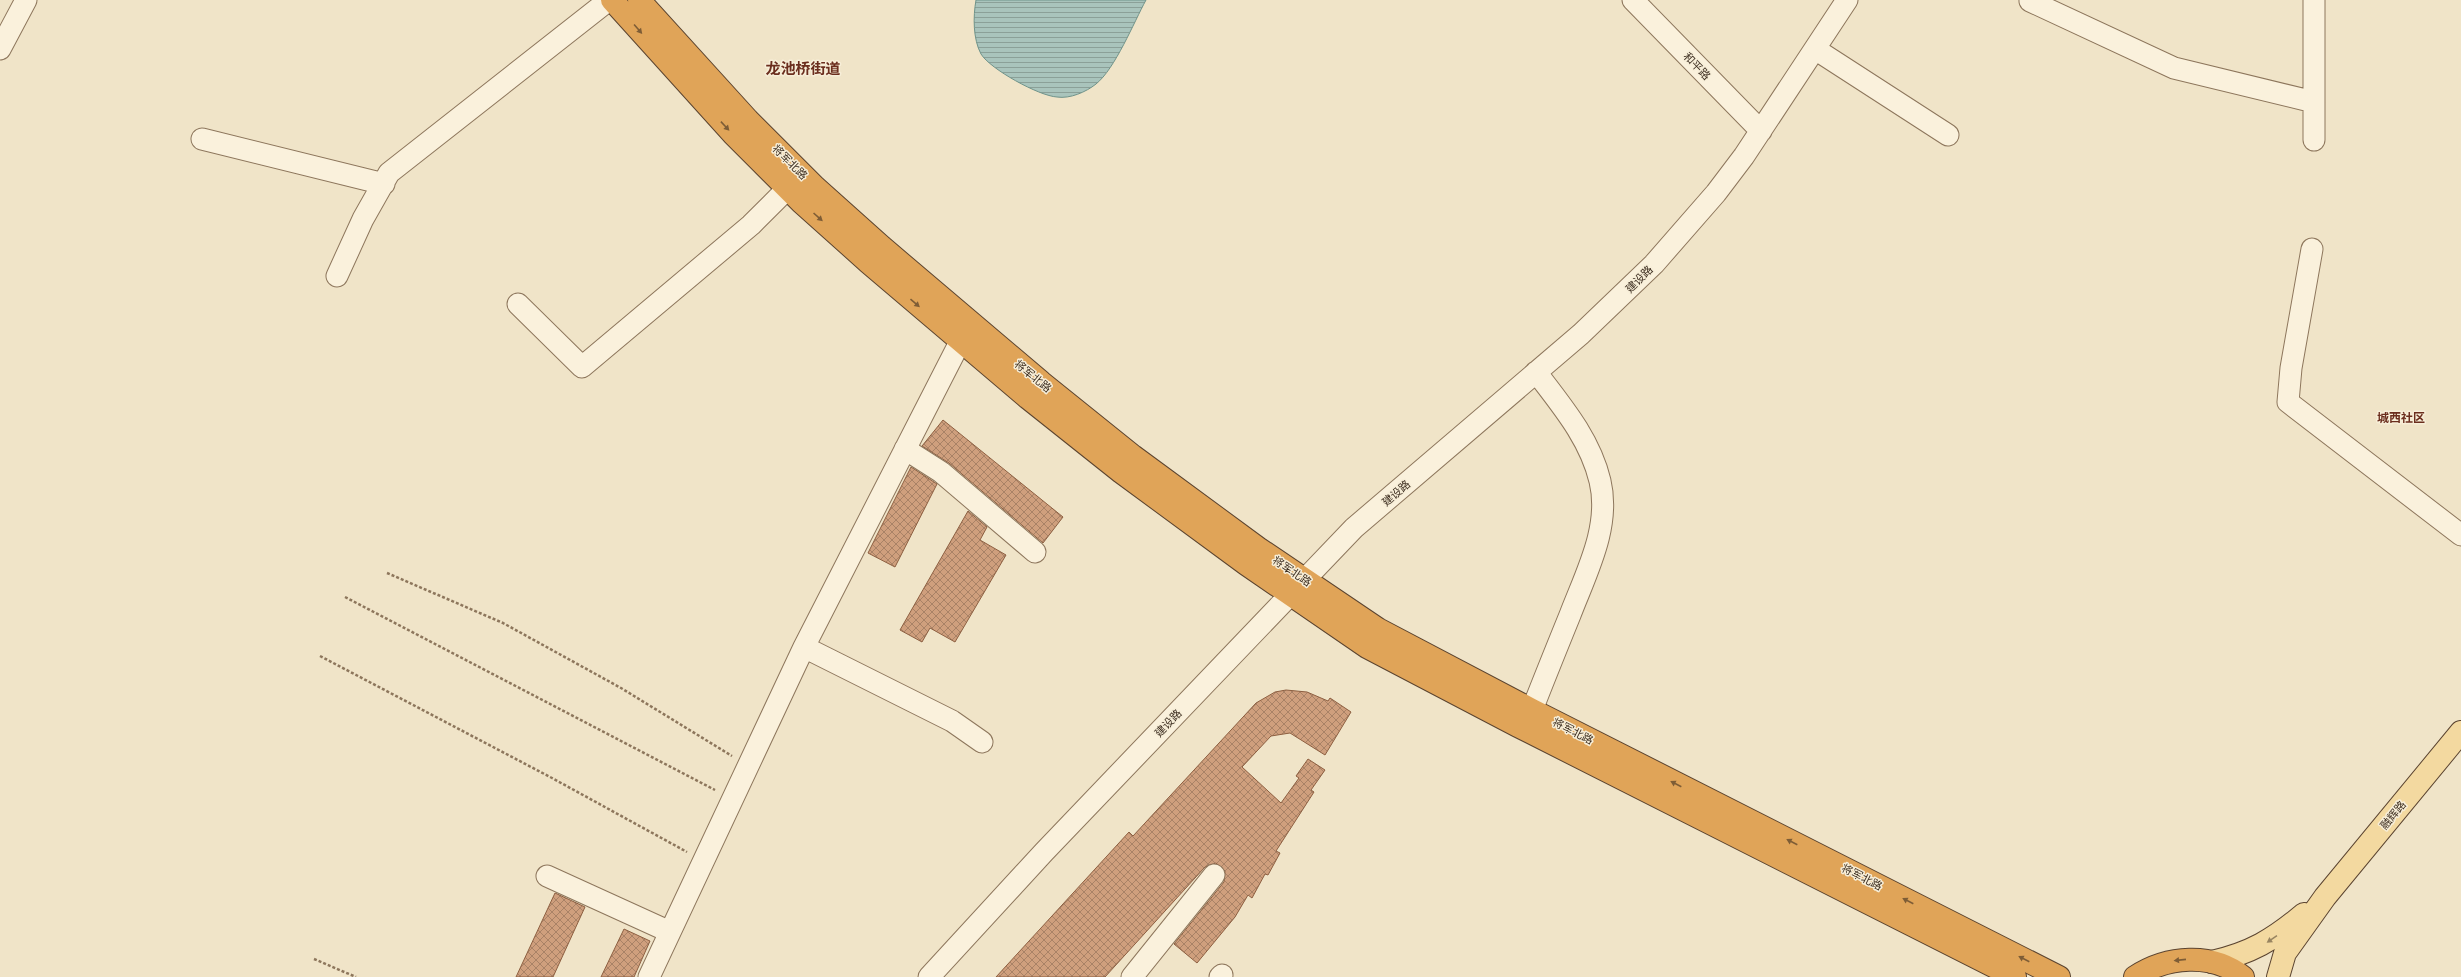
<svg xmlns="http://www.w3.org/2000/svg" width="2461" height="977" font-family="Bitter,'Noto Sans SC',serif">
<defs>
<pattern id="water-rules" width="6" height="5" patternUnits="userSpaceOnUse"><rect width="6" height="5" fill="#a9c4bc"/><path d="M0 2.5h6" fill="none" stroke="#8ba098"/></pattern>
<pattern id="building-cross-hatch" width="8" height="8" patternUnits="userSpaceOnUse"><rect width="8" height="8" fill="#cf9f7d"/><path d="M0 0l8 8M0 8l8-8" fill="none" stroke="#a98266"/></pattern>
</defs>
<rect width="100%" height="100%" fill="#f0e4c8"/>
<path fill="url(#water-rules)" stroke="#6f938a" d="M976,0H1146C1134,22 1115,69 1096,84C1086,92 1070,99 1057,97C1039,96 990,69 981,54C973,39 973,17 976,0Z"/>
<path fill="url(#building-cross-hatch)" stroke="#8d5f41" d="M943,420L1063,517L1043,543L949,463L922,446Z
M911,467L937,484L895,567L868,553Z
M968,511L987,527L980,540L1006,555L955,642L930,628L922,642L900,630Z
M1286,690L1307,692L1328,701L1330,698L1351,712L1325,755L1290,733L1271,736L1242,767L1281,803L1299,778L1296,776L1308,759L1325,770L1311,790L1314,792L1276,851L1280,853L1268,875L1265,874L1252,898L1248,895L1235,917L1197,963L1174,944L1224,882L1225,871L1216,863L1205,867L1105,977H996L1129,832L1133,836L1256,703L1275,692Z
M555,893L585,907L553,977H516Z
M624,929L650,941L634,977H601Z"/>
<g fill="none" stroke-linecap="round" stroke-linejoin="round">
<defs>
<path id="minor" d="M1633,0L1761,131
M2030,1L2174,68L2314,102
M0,49L26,0
M1815,49L1948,135
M202,139L384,184
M2314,140V0
M2312,249L2291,368L2288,402L2461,535
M337,276L363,219L389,173L609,0
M518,304L582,367L751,225L788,188
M905,449L941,472L1035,552
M804,647L952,721L982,742
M1532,710C1544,679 1557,647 1570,615C1586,573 1611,527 1600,481C1590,439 1562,406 1536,372
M547,876L670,932
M649,977L804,647L960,342
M929,977L1044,852L1354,528L1581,334L1654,264L1716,193L1744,156L1847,0
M1132,977L1214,875
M1220,977L1222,975"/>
<path id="major" d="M2212,962C2251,953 2273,940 2304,914
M2278,977L2285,953L2325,897L2461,732"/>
<path id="highway" d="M612,0L733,134L801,202L868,262L1028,398L1121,472L1246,564L1367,647L1518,726L2015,977
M639,0L748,120L815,187L882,247L1041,382L1133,456L1258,548L1378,629L1532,710L2059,977
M2135,977C2167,956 2212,952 2243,977"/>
</defs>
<use href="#minor" stroke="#8d765c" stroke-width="23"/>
<use href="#major" stroke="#5b4430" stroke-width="24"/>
<use href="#highway" stroke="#5b4430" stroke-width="24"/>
<path stroke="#8d765c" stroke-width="2.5" stroke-dasharray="3 2" stroke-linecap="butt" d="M387,573L503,623L621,688L732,756
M345,597L715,790
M320,656L552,778L687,852
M314,959L356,977"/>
<use href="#minor" stroke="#faf1dc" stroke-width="21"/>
<use href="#major" stroke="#f3d9a0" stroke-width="22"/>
<use href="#highway" stroke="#e0a458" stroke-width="22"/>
</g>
<defs><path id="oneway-solid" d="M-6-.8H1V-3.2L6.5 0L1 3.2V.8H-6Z"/></defs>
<g fill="#7e5d36">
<use href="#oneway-solid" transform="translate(638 29) rotate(49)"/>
<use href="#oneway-solid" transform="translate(725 126) rotate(47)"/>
<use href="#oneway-solid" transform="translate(818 217) rotate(42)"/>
<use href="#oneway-solid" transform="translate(915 303) rotate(41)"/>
<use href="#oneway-solid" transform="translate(1676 784) rotate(-153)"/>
<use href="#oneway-solid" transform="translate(1792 842) rotate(-153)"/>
<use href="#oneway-solid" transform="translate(1908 901) rotate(-153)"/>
<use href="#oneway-solid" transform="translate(2024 959) rotate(-153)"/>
<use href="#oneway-solid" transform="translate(2180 960) rotate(174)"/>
</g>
<use fill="#988460" href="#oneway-solid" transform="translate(2272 939) rotate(146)"/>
<g text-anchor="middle" stroke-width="3" stroke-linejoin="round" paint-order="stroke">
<g font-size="11" fill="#3d2e20" stroke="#f7eed8">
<text transform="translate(1697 66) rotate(46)" y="4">和平路</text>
<text transform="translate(790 162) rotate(45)" y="4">将军北路</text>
<text transform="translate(1639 279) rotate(-45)" y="4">建设路</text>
<text transform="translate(1033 376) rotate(39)" y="4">将军北路</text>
<text transform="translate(1396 493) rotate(-41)" y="4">建设路</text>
<text transform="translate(1292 571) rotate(34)" y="4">将军北路</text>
<text transform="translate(1168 723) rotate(-46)" y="4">建设路</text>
<text transform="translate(1573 731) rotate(27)" y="4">将军北路</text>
<text transform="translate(2393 815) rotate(-50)" y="4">融辉路</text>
<text transform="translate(1862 877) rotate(27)" y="4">将军北路</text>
</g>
<g font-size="12" font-weight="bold" fill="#6b2e1e" stroke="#f7eed8">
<text x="2401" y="422">城西社区</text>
</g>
<g font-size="15" font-weight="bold" fill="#6b2e1e" stroke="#f7eed8">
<text x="803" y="74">龙池桥街道</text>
</g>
</g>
</svg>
